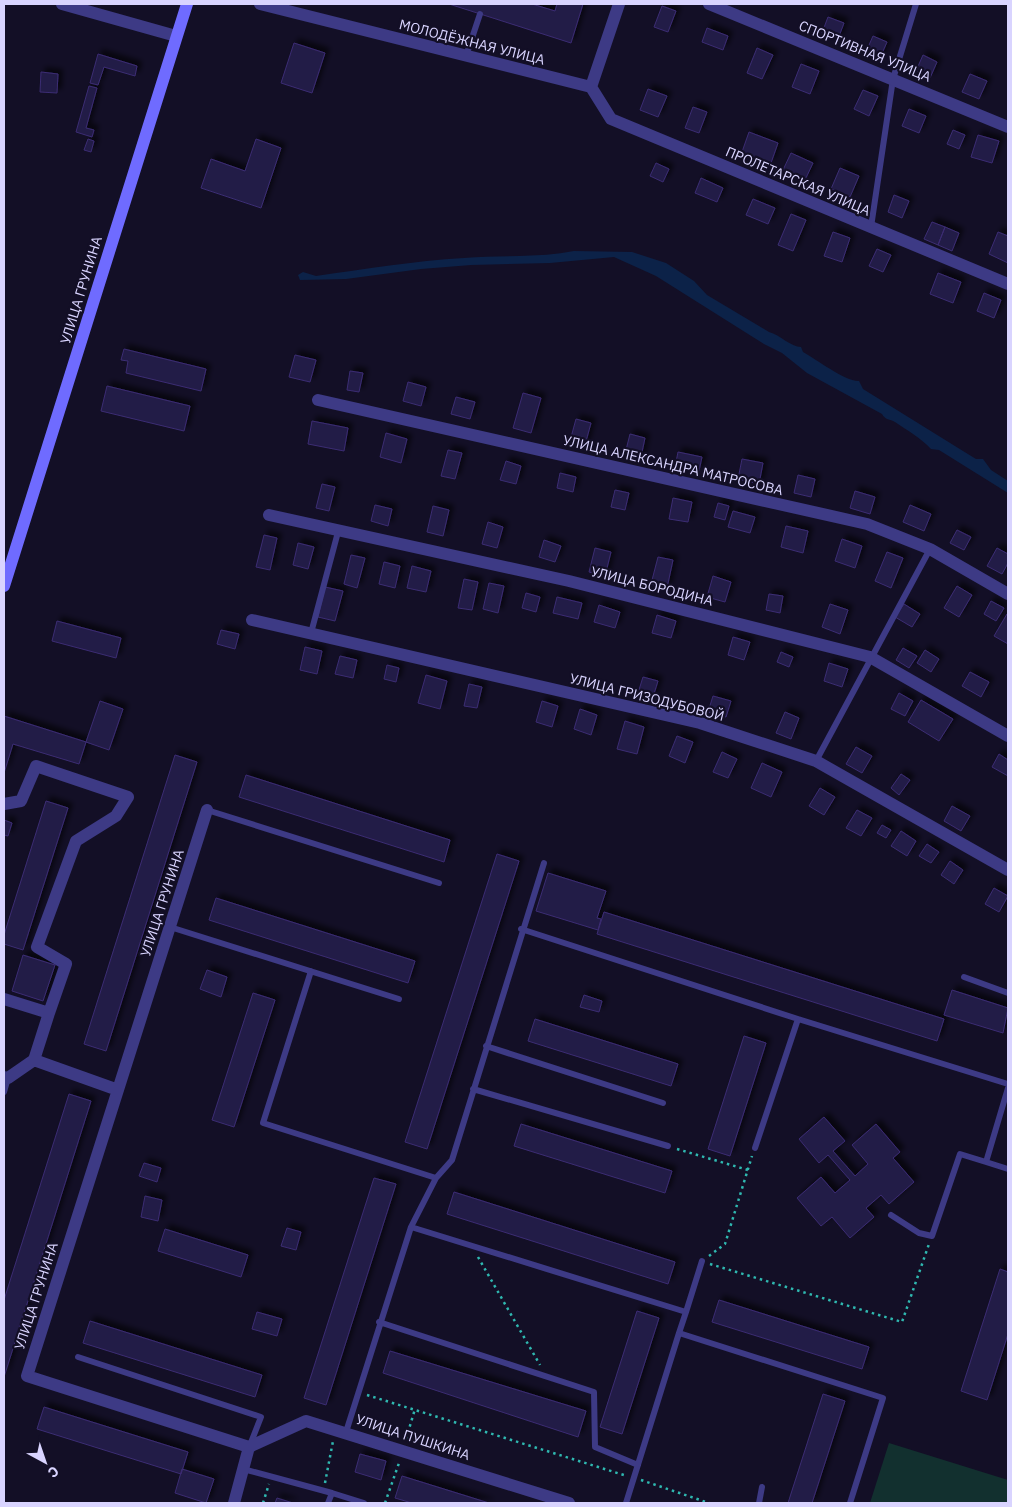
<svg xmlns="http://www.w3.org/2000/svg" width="1012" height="1507" font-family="'IBM Plex Sans',sans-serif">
<defs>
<filter id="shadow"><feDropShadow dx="4.5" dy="-4.5" stdDeviation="2.5" flood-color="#0009"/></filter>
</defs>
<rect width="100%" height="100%" fill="#130f26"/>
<path fill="#12302f" d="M889,1443L1008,1480V1503H870Z"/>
<path fill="#0c2248" d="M574,251L632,252L666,263L694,281L707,295L769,332C780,335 791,347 801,347L803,352C816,359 846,382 859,381L863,389L963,451L976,459H983L991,470L1008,481V493L939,450L931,449C921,438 908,431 895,422C890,419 885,420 882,414L807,373L782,353L764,344L656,276L614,257L550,263L471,265L421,269L346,279L300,280L298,275L303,272L316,276C365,269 414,261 464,258C500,255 538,258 574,251Z"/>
<path fill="#241b47" stroke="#3b2d73" filter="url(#shadow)" d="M449,4H532L555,11L557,4H583L571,43Z
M662,6L676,11L668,32L654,27Z
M828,17L844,23L838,39L822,33Z
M707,28L728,36L723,50L702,42Z
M873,36L887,42L880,58L866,52Z
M294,43L325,53L312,93L281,83Z
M757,48L773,55L762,79L747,73Z
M98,54L137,66L135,76L104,67L98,85L90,83Z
M923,55L937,62L930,78L916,71Z
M801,64L819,71L810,94L792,87Z
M41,72L58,74L57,93L40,92Z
M970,74L987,81L979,99L962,92Z
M89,86L97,88L86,128L94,130L92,137L76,132Z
M648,89L667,96L658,117L640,110Z
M863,90L878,96L869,116L854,109Z
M693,107L707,112L699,133L685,128Z
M909,109L926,116L919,133L902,126Z
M953,130L965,135L959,149L947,144Z
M749,132L778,143L771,163L742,152Z
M978,135L999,141L992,163L971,157Z
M88,139L94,141L91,152L84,150Z
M256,139L281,148L261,208L201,188L211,159L245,171Z
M791,153L813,163L805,180L783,170Z
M656,163L669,169L663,182L650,176Z
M840,168L859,176L850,197L831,189Z
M701,178L723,188L717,202L695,193Z
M894,195L909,201L902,218L888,212Z
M753,199L775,208L768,224L746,215Z
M791,214L806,220L793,251L778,245Z
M932,222L945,227L938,245L924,239Z
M945,227L959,233L952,251L938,245Z
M833,232L850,238L842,262L824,256Z
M998,232L1008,236V263L989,254Z
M877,249L891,255L883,272L869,266Z
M938,273L961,282L953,303L930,294Z
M984,293L1001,300L994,318L977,311Z
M124,349L206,369L201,391L126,373L128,361L121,360Z
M295,355L316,360L310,382L289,377Z
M350,371L363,373L359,392L347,390Z
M408,382L426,387L421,406L403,401Z
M107,386L190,406L184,431L101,411Z
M523,393L541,398L531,433L513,428Z
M456,397L475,402L470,419L451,414Z
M576,419L591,423L585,445L570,441Z
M312,421L348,428L344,451L308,444Z
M386,433L407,439L401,463L380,457Z
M630,434L645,438L641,457L625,454Z
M448,450L462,453L455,479L441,476Z
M678,452L702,457L699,471L675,467Z
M742,459L763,463L759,484L738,479Z
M506,461L521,466L516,484L500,480Z
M560,473L576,477L573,492L557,488Z
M798,475L815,479L811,497L794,493Z
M322,484L335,487L329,511L316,508Z
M615,490L629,493L625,510L611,507Z
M855,491L875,497L870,514L850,508Z
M673,498L692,502L688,522L669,519Z
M718,503L729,506L725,520L714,517Z
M375,505L392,509L388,526L371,521Z
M910,505L931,514L924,531L903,522Z
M433,506L449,510L443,536L427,532Z
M733,511L755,517L750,533L728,527Z
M488,522L503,527L497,548L482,544Z
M786,526L808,531L803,553L781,547Z
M957,530L971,537L964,550L950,543Z
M264,535L277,538L270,570L256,567Z
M842,539L862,546L855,568L835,561Z
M544,540L561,546L555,562L539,557Z
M298,543L314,547L308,569L293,565Z
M595,548L611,552L605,576L589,572Z
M997,548L1008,554V563L1002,574L987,566Z
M887,552L903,558L891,588L875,581Z
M351,555L365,558L357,588L344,584Z
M658,557L673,560L667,588L651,584Z
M384,562L400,566L395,588L379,584Z
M412,566L431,571L426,592L407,588Z
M713,576L731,582L725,602L707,597Z
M464,579L478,582L472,610L458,608Z
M489,583L504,586L498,613L483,609Z
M957,586L972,595L959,617L944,608Z
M325,587L343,591L335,621L318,617Z
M526,593L540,597L536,612L522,608Z
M769,594L783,596L780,613L766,610Z
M557,597L582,603L578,619L553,613Z
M991,601L1004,608L996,621L984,614Z
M830,604L848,610L840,634L822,627Z
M904,604L920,614L912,627L895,617Z
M599,605L620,612L615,628L594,622Z
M1007,614L1008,615V644L994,636Z
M657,615L676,621L671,638L652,633Z
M57,621L121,638L116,658L52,641Z
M221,630L239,634L235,649L217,644Z
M733,637L750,642L744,660L728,655Z
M305,647L322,651L317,674L300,670Z
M903,648L917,656L909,668L896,660Z
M925,650L939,659L931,672L917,663Z
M781,652L793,657L789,667L777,662Z
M340,656L357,660L353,678L335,674Z
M829,663L848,669L842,687L824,681Z
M387,665L399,668L396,682L384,679Z
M970,672L989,682L981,697L962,686Z
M426,675L447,681L440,709L418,703Z
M643,677L658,681L653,697L638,693Z
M469,684L482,687L477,708L464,706Z
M899,693L913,701L905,716L891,709Z
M713,696L731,701L726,717L708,712Z
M921,700L953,719L939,741L908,722Z
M100,701L123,709L109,750L86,742Z
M542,701L558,706L552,727L536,722Z
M580,709L597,715L591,735L574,729Z
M785,712L799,718L791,739L776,733Z
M4,716L86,742L79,764L13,744L4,773Z
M625,721L644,727L637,754L617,749Z
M677,736L693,742L685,763L669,756Z
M856,747L872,756L862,773L846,764Z
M722,752L737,759L728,778L713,772Z
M999,754L1008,760V776L992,767Z
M175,755L197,762L106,1051L84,1044Z
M762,763L782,772L771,797L751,788Z
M901,774L910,780L899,795L891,788Z
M246,775L450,840L444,862L239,797Z
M820,788L835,797L824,815L809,806Z
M46,801L68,808L23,950L4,944V935Z
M952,806L970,816L961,831L944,821Z
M857,810L872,818L861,836L846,828Z
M4,820L12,823L8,836L4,835Z
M882,825L891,830L886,838L877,833Z
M901,831L916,841L907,856L891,846Z
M927,844L939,852L931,863L919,856Z
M497,854L519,861L427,1149L405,1142Z
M950,861L963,870L954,884L941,875Z
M548,873L606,891L597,918L601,919L598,930L536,911Z
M994,888L1008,896L999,912L985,904Z
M216,898L415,961L408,983L209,920Z
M604,912L944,1019L937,1041L597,934Z
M23,955L55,965L43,1001L12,991Z
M207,970L227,977L221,997L200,989Z
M952,990L1008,1008L1003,1033L944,1015Z
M253,993L275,1000L234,1127L212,1120Z
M584,995L602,1001L599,1012L580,1007Z
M535,1019L678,1064L671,1086L528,1041Z
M744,1036L766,1043L730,1156L708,1149Z
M69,1094L91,1101L4,1377V1300Z
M824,1117L845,1141L833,1151L855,1176L868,1164L852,1145L876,1124L900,1152L893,1158L914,1182L889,1204L881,1195L866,1208L874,1217L850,1238L832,1217L821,1226L797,1198L821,1177L835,1193L850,1180L828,1155L819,1163L799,1139Z
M521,1124L672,1171L665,1193L514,1146Z
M144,1163L161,1168L157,1182L139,1176Z
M374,1178L396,1184L326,1405L304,1398Z
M454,1192L675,1262L668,1284L447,1214Z
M145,1196L162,1200L158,1221L141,1217Z
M287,1228L301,1232L296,1250L281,1246Z
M165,1229L248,1255L241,1277L158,1251Z
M1000,1269L1008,1272V1334L987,1400L961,1391Z
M719,1300L869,1347L862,1369L712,1322Z
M637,1311L659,1318L622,1434L600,1427Z
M257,1312L282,1319L277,1336L252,1329Z
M90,1321L262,1375L255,1397L83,1343Z
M390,1351L586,1411L578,1437L383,1373Z
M823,1394L845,1401L812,1503H788Z
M44,1407L188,1452L181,1474L37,1429Z
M360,1454L386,1461L381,1480L355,1472Z
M182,1469L214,1479L206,1503L175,1493Z
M402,1476L489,1503H412L395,1498Z
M277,1498L293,1503H275Z"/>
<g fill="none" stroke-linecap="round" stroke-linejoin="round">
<path stroke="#2fb8b0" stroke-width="2.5" stroke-dasharray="2.5 4" stroke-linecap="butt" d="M677,1149L748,1170
M709,1256L725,1244L752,1156
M478,1257L540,1365
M710,1264L902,1322L929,1244
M367,1395L627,1476
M406,1439L415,1409
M641,1480L709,1503
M325,1483L333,1441
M263,1503L269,1484
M385,1503L399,1463"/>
<path stroke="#3d3a85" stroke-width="6" d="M466,56L480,14
M871,227L893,79L916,4
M311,633L338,532
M816,761L930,549
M207,810L439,883
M170,927L399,999
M521,929L798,1019L1008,1084
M311,971L263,1123L436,1178
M964,977L1008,993
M486,1046L663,1103
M1008,1088L986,1162L1008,1169
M473,1089L668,1146
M4,1092L8,1078
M755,1148L798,1019
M891,1215L919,1233L932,1236L960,1154L986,1162
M411,1227L686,1312L679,1333
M686,1312L702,1261
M379,1322L594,1392L595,1447L638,1465
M78,1357L261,1417L250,1445
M346,1432L411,1227L436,1178L452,1160L544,863
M243,1469L332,1493L328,1503
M332,1493L364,1503
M626,1503L679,1333L883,1398L850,1503
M759,1503L762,1487"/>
<path stroke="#3d3a85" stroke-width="12" d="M62,4L176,36
M260,4L591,87
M709,4L1008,127
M591,87L611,119L1008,284
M591,87L619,4
M318,400L867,524L930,549L1008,594
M269,515L569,581L870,657L1008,736
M252,620L700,723L816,761L1008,870
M4,804L21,801L36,766L128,797L116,816L76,841L37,947L66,964L49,1013
M207,810L27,1376L249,1447L234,1503
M4,999L49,1013L34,1060
M4,1077L8,1078L34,1060L118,1090
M249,1447L306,1421L569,1503"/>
<path stroke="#6f6bff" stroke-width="12" d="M4,586L187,4"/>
</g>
<g text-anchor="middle" stroke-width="4.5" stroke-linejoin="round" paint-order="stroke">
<g font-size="14" fill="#d9d4ff" stroke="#130f26">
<text transform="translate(472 42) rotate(14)" y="5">МОЛОДЁЖНАЯ УЛИЦА</text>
<text transform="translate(865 51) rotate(22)" y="5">СПОРТИВНАЯ УЛИЦА</text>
<text transform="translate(798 181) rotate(23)" y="5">ПРОЛЕТАРСКАЯ УЛИЦА</text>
<text transform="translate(81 290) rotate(-73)" y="5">УЛИЦА ГРУНИНА</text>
<text transform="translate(673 465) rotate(13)" y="5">УЛИЦА АЛЕКСАНДРА МАТРОСОВА</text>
<text transform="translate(652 586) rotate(14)" y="5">УЛИЦА БОРОДИНА</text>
<text transform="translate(647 697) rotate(14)" y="5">УЛИЦА ГРИЗОДУБОВОЙ</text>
<text transform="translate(162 903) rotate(-72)" y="5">УЛИЦА ГРУНИНА</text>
<text transform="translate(36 1296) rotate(-72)" y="5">УЛИЦА ГРУНИНА</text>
<text transform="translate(413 1437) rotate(18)" y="5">УЛИЦА ПУШКИНА</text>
</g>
</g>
<rect width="1012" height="1507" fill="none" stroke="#d9d4ff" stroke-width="10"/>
<g transform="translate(45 1462) rotate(140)" stroke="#130f26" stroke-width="4" paint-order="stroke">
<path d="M0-4L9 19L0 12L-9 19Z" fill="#d9d4ff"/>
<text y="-8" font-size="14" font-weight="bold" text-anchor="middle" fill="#d9d4ff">С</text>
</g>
</svg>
